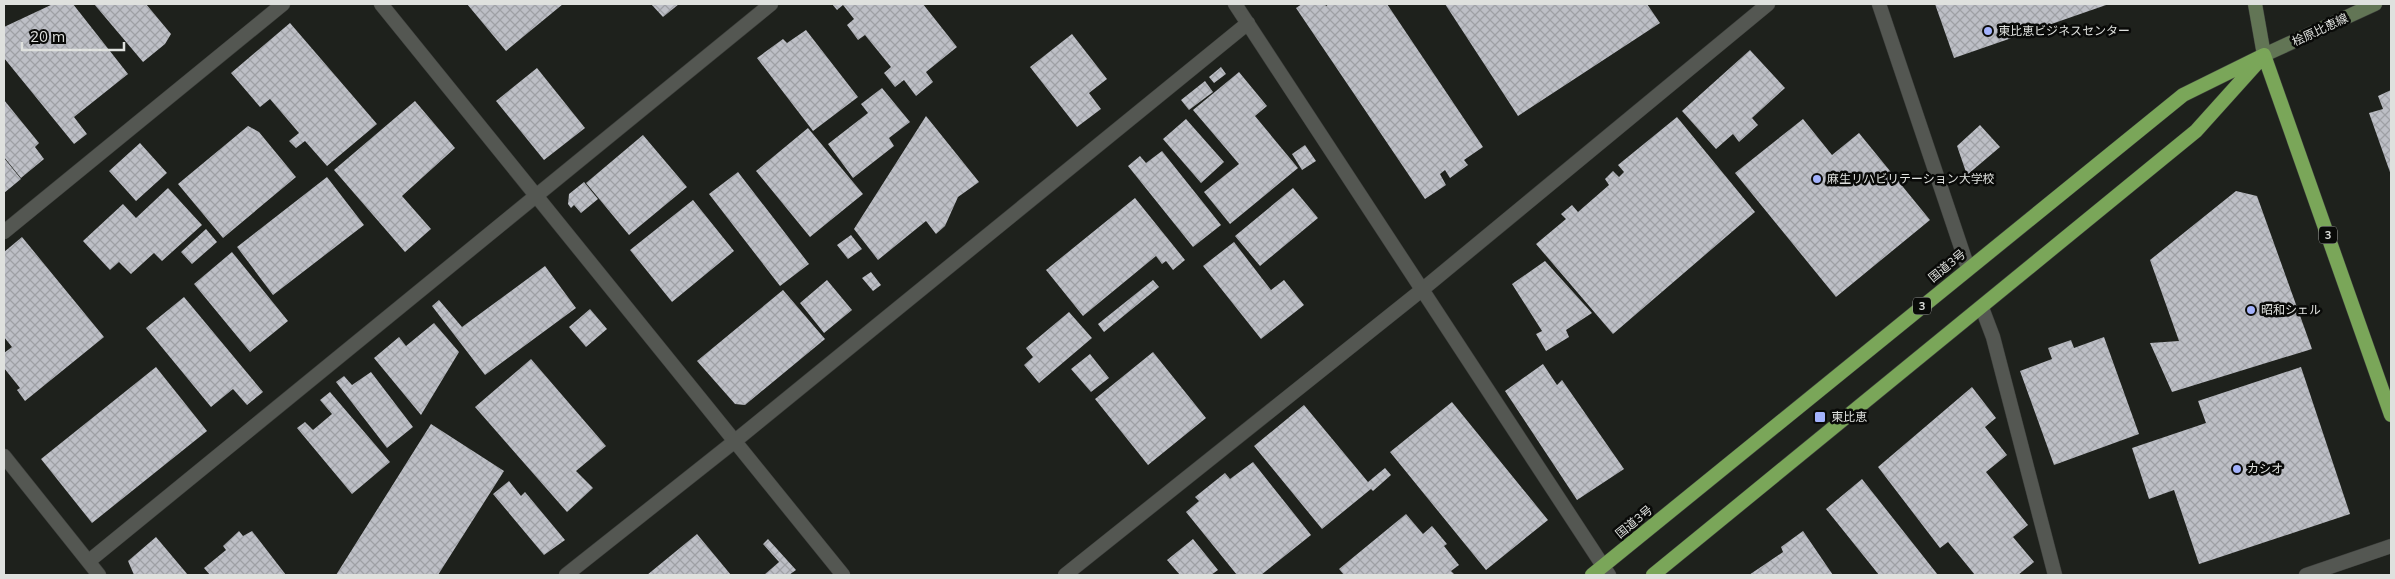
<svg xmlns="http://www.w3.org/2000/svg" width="2395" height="579" font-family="Mulish,'Noto Sans JP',sans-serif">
<defs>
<pattern id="building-cross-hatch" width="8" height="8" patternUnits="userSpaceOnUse" patternTransform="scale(1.25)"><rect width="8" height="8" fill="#bdbfc6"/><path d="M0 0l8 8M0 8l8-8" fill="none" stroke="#9ea0a5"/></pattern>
</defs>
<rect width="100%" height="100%" fill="#1e211c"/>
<path fill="url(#building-cross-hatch)" d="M53,4H73L128,74L74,117L87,134L74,144L4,58V27Z
M94,4H146L171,34L165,44L143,62Z
M467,4H563L506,51Z
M651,4H679L663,17Z
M832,4H923L957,47L926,72L933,82L916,96L904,80L895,87L884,73L891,67L865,35L858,40L847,25L854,19L843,5L837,10Z
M1302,4H1325L1326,6L1329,4H1387L1483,147L1464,160L1468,165L1450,178L1445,170L1440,174L1446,185L1425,199L1296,8Z
M1445,4H1647L1660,23L1518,116Z
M1935,4H2109L1954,58Z
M290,23L377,124L327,166L305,141L296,148L289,141L299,133L270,99L260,107L231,73Z
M806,30L858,97L813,131L757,58L783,39L787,43Z
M1072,34L1107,79L1089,93L1101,109L1077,127L1030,67Z
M1750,50L1785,88L1752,118L1758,125L1739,142L1733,134L1716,149L1682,111Z
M1221,67L1226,74L1214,83L1209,77Z
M537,68L585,128L544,160L496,101Z
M1239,72L1267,106L1255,116L1298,168L1230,224L1204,192L1239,164L1193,110Z
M1205,81L1213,92L1189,110L1181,100Z
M882,88L910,122L889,138L894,146L853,178L828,144L868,113L861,104Z
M2391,90V175L2369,113L2383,109L2378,96Z
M4,100L39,143L35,147L44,159L21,178L4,157Z
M415,101L455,148L402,196L431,229L405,252L334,170Z
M926,116L979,182L958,197L945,226L936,234L926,221L878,260L854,229Z
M1677,117L1755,212L1613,334L1536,244L1566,219L1561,214L1572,205L1578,212L1609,185L1605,179L1613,171L1619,177L1624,172L1618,165Z
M1186,119L1224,162L1201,183L1163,139Z
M1803,119L1832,155L1859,133L1930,220L1836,297L1735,173Z
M1980,125L2000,147L1967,175L1957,146Z
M248,126L259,132L296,177L223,238L178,184Z
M808,128L863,194L810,237L756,171Z
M643,135L687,187L629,235L586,183Z
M140,143L167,173L136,201L109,171Z
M1305,145L1316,161L1302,170L1292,154Z
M1162,151L1221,225L1193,247L1128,166L1140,156L1146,163Z
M4,158L21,179L4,193Z
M738,172L809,264L780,286L709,194Z
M327,177L364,225L273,295L237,247Z
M584,182L598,199L581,213L574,205L571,208L568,204L569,194Z
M168,188L202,225L162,261L154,253L131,274L119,262L110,270L83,241L123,204L136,218Z
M1293,188L1318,218L1260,266L1235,236Z
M2236,191L2257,196L2312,349L2172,392L2150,343L2179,341L2150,260Z
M1135,198L1185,260L1173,270L1166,261L1162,264L1156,256L1083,316L1046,270Z
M693,200L734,251L672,302L630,250Z
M206,229L217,242L192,264L181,252Z
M851,235L862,249L848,259L837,245Z
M22,237L104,337L25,401L17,390L20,388L4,368V353L12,347L4,337V252Z
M1234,242L1271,290L1284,280L1304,305L1261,339L1203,266Z
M232,252L288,321L250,352L194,284Z
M1545,261L1592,313L1566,330L1569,337L1546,351L1536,334L1542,331L1512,284Z
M545,266L576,308L485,375L432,306L439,300L462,327Z
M871,272L881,285L873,291L862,278Z
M827,280L852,310L824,333L800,303Z
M1153,280L1159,287L1104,332L1098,324Z
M783,290L825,339L745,405L735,404L697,361Z
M184,297L263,392L247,405L233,389L211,407L146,328Z
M590,309L607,329L586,347L569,327Z
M1069,312L1092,338L1039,383L1024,365L1033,357L1026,348Z
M434,323L459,352L421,415L374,358L399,337L406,346Z
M2104,337L2139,434L2054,465L2020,371L2052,359L2048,348L2071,340L2074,348Z
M1153,352L1206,418L1148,465L1095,399Z
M1090,354L1109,378L1091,392L1071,369Z
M531,359L606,446L576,471L593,488L567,512L475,407Z
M1543,364L1557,385L1562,380L1624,469L1577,500L1505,391Z
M156,367L207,431L92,523L41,459Z
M2301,367L2350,514L2199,564L2174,490L2149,499L2132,448L2206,423L2198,401Z
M371,372L413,427L387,448L336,382L344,376L352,385Z
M1972,387L1996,418L1985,427L2007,455L1986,472L2028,525L2013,537L2034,562L2018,575H1975L1948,542L1940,548L1878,467Z
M330,392L390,462L352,494L297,428L305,422L313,430L332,414L320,400Z
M1452,402L1548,520L1486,570L1390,452Z
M1304,405L1368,482L1385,468L1391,475L1373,491L1371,489L1322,529L1254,446Z
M431,424L504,471L438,575H336Z
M1253,462L1311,535L1261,575H1237L1186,512L1199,501L1195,497L1225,473L1230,479Z
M1862,479L1938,575H1879L1826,509Z
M509,481L521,496L525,492L565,540L544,555L493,494Z
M1406,514L1423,534L1432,526L1447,544L1444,546L1459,565L1451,571L1455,575H1344L1339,569Z
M239,531L243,536L252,531L286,575H210L204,568L226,550L223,546Z
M1803,531L1833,575H1749L1783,552L1781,547Z
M697,534L731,575H647Z
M156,537L188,575H134L128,561Z
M768,539L796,570L789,575H764L779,562L763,544Z
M1193,539L1218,570L1211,575H1180L1167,560Z"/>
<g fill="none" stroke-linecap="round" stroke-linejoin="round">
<defs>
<path id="minor" d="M381,4L843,575
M1235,4L1609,575
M4,232L283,4
M1982,308L1993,337L2055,575
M4,456L99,575
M89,561L771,4
M566,575L735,441L1248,23
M1065,575L1423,289L1768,4
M2306,575L2391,546"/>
<path id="tertiary" d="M1879,4L1968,268"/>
<path id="secondary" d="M2255,4L2264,55L2375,4"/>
<path id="trunk" d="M2264,55L2391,415
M1592,575L2183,95L2264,55
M1653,575L2196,131L2259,61"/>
</defs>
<use href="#minor" stroke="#3c3e3b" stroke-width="15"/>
<use href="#tertiary" stroke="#3c3e3b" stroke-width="15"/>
<use href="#secondary" stroke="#3c3e3b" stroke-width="15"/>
<use href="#trunk" stroke="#3c3e3b" stroke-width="15"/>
<use href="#minor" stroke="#545752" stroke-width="14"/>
<use href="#tertiary" stroke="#545752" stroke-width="14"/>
<use href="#secondary" stroke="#627555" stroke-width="14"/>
<use href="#trunk" stroke="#7aa659" stroke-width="14"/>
</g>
<g fill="#a3b2fc" stroke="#090a08" stroke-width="2">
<circle cx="1988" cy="31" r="5"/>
<circle cx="1817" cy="179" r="5"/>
<circle cx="2251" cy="310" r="5"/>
<rect x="1814" y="411" width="12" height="12" rx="2.5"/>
<circle cx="2237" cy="469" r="5"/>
</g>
<g text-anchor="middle" stroke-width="5" stroke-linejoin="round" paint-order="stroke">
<g fill="#090a08" stroke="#9fa09e" stroke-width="1">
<rect x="2319" y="226.5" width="18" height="17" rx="4"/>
<rect x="1913" y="297.5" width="18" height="17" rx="4"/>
</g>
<g font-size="11" font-weight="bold" fill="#dfe1de">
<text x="2328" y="239">3</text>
<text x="1922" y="310">3</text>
</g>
<g font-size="12" fill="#dfe1de" stroke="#090a08">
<text transform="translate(2320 30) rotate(-25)" y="4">桧原比恵線</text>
<text transform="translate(1947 266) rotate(-39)" y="4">国道3号</text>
<text transform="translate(1634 522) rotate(-39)" y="4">国道3号</text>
</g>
<g font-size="12" fill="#dfe1de" stroke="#090a08" text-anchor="start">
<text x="1998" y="35">東比恵ビジネスセンター</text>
<text x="1827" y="183">麻生リハビリテーション大学校</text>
<text x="2261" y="314">昭和シェル</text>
<text x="1831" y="421">東比恵</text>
<text x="2247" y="473">カシオ</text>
</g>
</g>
<rect width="2395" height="579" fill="none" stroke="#dfe1de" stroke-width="10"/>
<path d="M22 42v8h102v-8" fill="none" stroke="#dfe1de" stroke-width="2.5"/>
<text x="30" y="42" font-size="15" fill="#dfe1de" stroke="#090a08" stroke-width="4" paint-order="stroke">20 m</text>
</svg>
